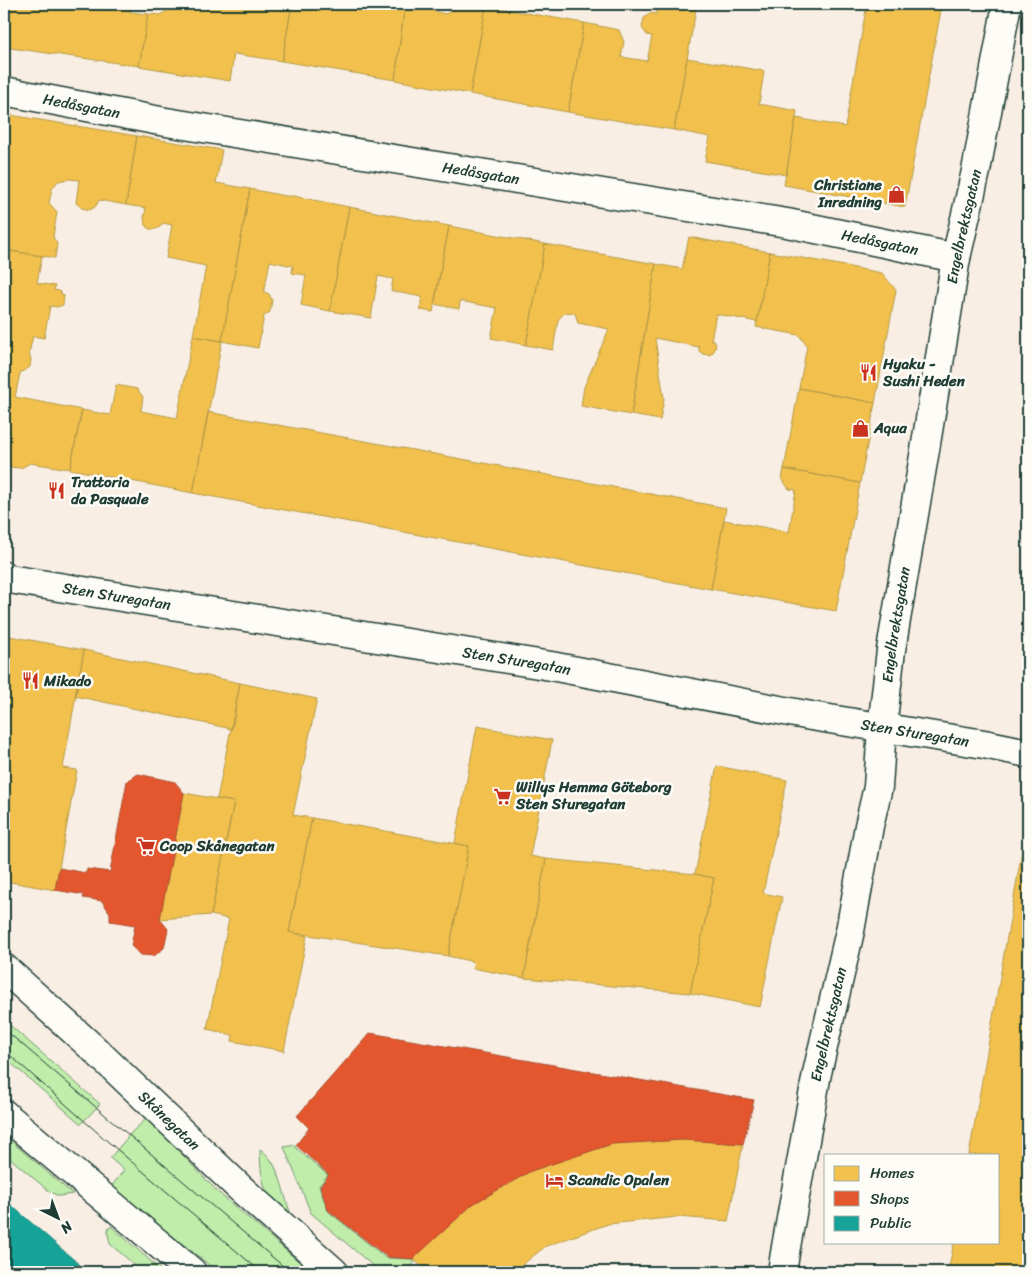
<svg xmlns="http://www.w3.org/2000/svg" width="1032" height="1276" font-family="Sriracha,sans-serif">
<rect width="100%" height="100%" fill="#f8eee3"/>
<filter id="ink" filterUnits="userSpaceOnUse"><feTurbulence type="fractalNoise" baseFrequency=".02" numOctaves="2"/><feDisplacementMap in="SourceGraphic" scale="10" xChannelSelector="R" yChannelSelector="G"/><feConvolveMatrix kernelMatrix="1 2 1 2 8 2 1 2 1" color-interpolation-filters="sRGB"/></filter>
<g filter="url(#ink)">
<path fill="#c0edaa" stroke="#70956f" d="M4,1020L100,1104L81,1124L4,1057Z
M147,1118L219,1193L311,1272H218L111,1187L124,1170L110,1158L132,1132Z
M4,1135L67,1189L73,1194L59,1196L50,1192L4,1153Z
M295,1145L296,1148L328,1175L319,1186L328,1211L386,1258L413,1259L415,1262L405,1272H380L311,1213L284,1147Z
M260,1149C279,1162 282,1188 289,1209C291,1215 295,1221 298,1226C290,1219 282,1213 275,1205C262,1191 260,1167 260,1149Z
M111,1226L163,1272H143L110,1244L108,1234V1229Z"/>
<path fill="#f2c14e" stroke="#b39946" d="M4,4H82L83,6L108,11L109,4H132L130,12L148,14L139,66L4,47Z
M172,4H292L282,61L234,54L230,81L139,66L148,14L160,15L170,9Z
M292,4H322L330,5L332,4H405L395,80L282,61Z
M405,4H428L433,11L446,14L459,4H475L486,6L470,94L395,80Z
M658,4H697L674,130L568,112L584,23L619,30L624,42L621,57L647,61L652,36L647,35L642,28L644,18L651,13L656,14Z
M867,4H942L905,207L784,185L796,118L845,127Z
M486,6L584,23L568,112L470,94Z
M687,58L764,71L759,104L797,111L786,175L705,161L710,137L674,130Z
M4,114L137,136L126,205L99,200L96,206L90,210L82,208L76,203L79,180L69,179L58,181L52,189L49,203L57,212L53,237L57,244L55,258L4,250Z
M137,136L222,150L216,183L250,189L222,341L193,336L206,266L166,258L172,225L163,223L160,227L156,229H149L145,224L144,218L146,208L126,205Z
M250,189L285,196H293L349,207L330,311L301,305L306,275L292,273L293,266L270,261L264,292L269,294L272,300L270,312L264,316L258,348L222,341Z
M349,207L449,226L433,312L420,310L422,297L391,291L393,279L378,276L371,318L330,311Z
M449,226L545,244L526,345L491,338L497,308L460,301L459,309L434,304Z
M689,237L770,252L757,322L716,314L711,340H714L716,344L714,351L710,355L703,354L699,351V347L655,338L664,399L660,420L631,415L656,264L682,269Z
M545,244L656,264L631,415L581,406L584,387L609,329L578,323L575,313L565,312L558,320L553,350L526,345Z
M4,250L42,256L37,283L55,286L54,290L59,291L64,296L63,305L57,307L50,306L44,338L33,336L29,353L31,359L30,367L20,373L15,397L82,410L70,469L30,463L21,468L8,467L4,462Z
M770,252L882,273L896,290L875,403L799,388L807,346L799,335L756,327Z
M193,336L222,341L193,493L70,469L82,410L110,415L116,385L137,389L143,397L141,411L177,418Z
M799,388L875,403L860,483L784,469Z
M208,412L726,508L711,589L193,493Z
M784,469L860,483L836,611L711,589L724,520L789,532L796,490L789,489L782,479Z
M9,636L84,650L63,768L77,770L55,890L5,881L7,874H4V663Z
M84,650L240,683L232,729L75,696Z
M240,683L317,699L293,815L312,818L289,932L307,936L284,1051L232,1041L233,1035L207,1029L229,919L211,915L234,802L217,799Z
M477,726L552,740L530,856L546,859L524,978L472,968L474,962L448,956L469,846L455,843Z
M717,766L787,780L763,893L782,897L760,1007L690,993L714,878L695,874Z
M184,793L234,802L211,915L160,919Z
M312,818L469,846L448,956L289,932Z
M1026,828H1028V1253L1025,1272H948L954,1242H998V1155H969Z
M546,859L695,874L714,878L690,993L524,978Z
M683,1140L743,1144L728,1221L678,1217L608,1224L546,1246L513,1272H428L413,1259L473,1204L531,1171L612,1144Z"/>
<path fill="#e4572e" stroke="#a94f30" d="M138,774L175,782L184,793L160,919L168,929L164,948L154,956L141,955L131,946L135,925L110,921V913L102,901L83,898L84,895L55,890L59,868L86,873L87,869L110,872L127,781Z
M370,1033L754,1100L743,1144L683,1140L612,1144L531,1171L473,1204L413,1259L387,1257L328,1210L320,1186L329,1175L296,1145L309,1128L297,1116Z"/>
<path fill="#17a398" stroke="#19847a" d="M4,1199L88,1272H4Z"/>
<g fill="none" stroke-linecap="round" stroke-linejoin="round">
<defs>
<g id="street">
<path id="s1" d="M4,91L160,121L787,223L956,258"/>
<path id="s2" d="M4,576L9,579L551,666L811,716L984,744L1028,753"/>
</g>
<g id="secondary">
<path id="s3" d="M4,968L94,1049L240,1188L334,1272"/>
<path d="M4,1114L192,1272"/>
<path id="s4" d="M782,1272L786,1247L817,1073L850,931L869,826L878,787L882,728L891,650L896,620L926,444L956,258L976,171L1007,4"/>
</g>
</defs>
<use href="#street" stroke="#1f3d34" stroke-width="31"/>
<use href="#secondary" stroke="#1f3d34" stroke-width="31"/>
<use href="#street" stroke="#fdfcf7" stroke-width="28"/>
<use href="#secondary" stroke="#fdfcf7" stroke-width="28"/>
<path stroke="#1f3d34" stroke-width="1" d="M4,1029L290,1272
M4,1050L106,1140L261,1272"/>
</g>
</g>
<defs>
<symbol id="shop-bare" viewBox="-9 -9 18 18"><path d="M-5-2.5h2.3a2.7 3.5 0 0 1 5.4 0H5L5.5 6h-11ZM-1.5-2.5h3a1.5 2.3 0 0 0-3 0Z" fill="#c8321e" stroke="#fdfcf7" stroke-width="2.5" paint-order="stroke"/></symbol>
<symbol id="restaurant-bare" viewBox="-9 -9 18 18"><path d="M-5-6h1v4h1v-4h1v4h1v-4h1v5L-1.5 .5V6h-2V.5L-5-1ZM5-6V6H3V1.5H1.5Q1.5-4 5-6Z" fill="#c8321e" stroke="#fdfcf7" stroke-width="2.5" paint-order="stroke"/></symbol>
<symbol id="supermarket-bare" viewBox="-9 -9 18 18"><path d="M-6-5.5h2.5l.6 2H6L4.5 2H-2.5L-4.4-4H-6ZM-1.5 3.2a1.3 1.3 0 1 0 .1 0ZM3 3.2a1.3 1.3 0 1 0 .1 0Z" fill="#c8321e" stroke="#fdfcf7" stroke-width="2.5" paint-order="stroke"/></symbol>
<symbol id="hotel-bare" viewBox="-9 -9 18 18"><path d="M-6-4.5h1.5V1H6V5H4.5V3h-9V5H-6ZM-4 0a1.8 1.8 0 1 1 3.6 0ZM.5 0V-2.5h3Q6-2.5 6 0Z" fill="#c8321e" stroke="#fdfcf7" stroke-width="2.5" paint-order="stroke"/></symbol>
</defs>
<g fill-rule="evenodd">
<use href="#shop-bare" x="884" y="182" width="25" height="25"/>
<use href="#restaurant-bare" x="856" y="360" width="25" height="25"/>
<use href="#shop-bare" x="848" y="416" width="25" height="25"/>
<use href="#restaurant-bare" x="44" y="478" width="25" height="25"/>
<use href="#restaurant-bare" x="18" y="668" width="25" height="25"/>
<use href="#supermarket-bare" x="490" y="784" width="25" height="25"/>
<use href="#supermarket-bare" x="134" y="834" width="25" height="25"/>
<use href="#hotel-bare" x="542" y="1168" width="25" height="25"/>
</g>
<g text-anchor="middle" stroke-width="5" stroke-linejoin="round" paint-order="stroke">
<g font-size="15" fill="#1f3d34" stroke="#fdfcf7">
<text dy="5" stroke="none"><textPath href="#s1" startOffset="79">Hedåsgatan</textPath></text>
<text dy="5" stroke="none"><textPath href="#s1" startOffset="484">Hedåsgatan</textPath></text>
<text dy="5" stroke="none"><textPath href="#s4" startOffset="1062">Engelbrektsgatan</textPath></text>
<text dy="5" stroke="none"><textPath href="#s1" startOffset="889">Hedåsgatan</textPath></text>
<text dy="5" stroke="none"><textPath href="#s2" startOffset="115">Sten Sturegatan</textPath></text>
<text dy="5" stroke="none"><textPath href="#s4" startOffset="658">Engelbrektsgatan</textPath></text>
<text dy="5" stroke="none"><textPath href="#s2" startOffset="520">Sten Sturegatan</textPath></text>
<text dy="5" stroke="none"><textPath href="#s2" startOffset="925">Sten Sturegatan</textPath></text>
<text dy="5" stroke="none"><textPath href="#s4" startOffset="252">Engelbrektsgatan</textPath></text>
<text dy="5" stroke="none"><textPath href="#s3" startOffset="225">Skånegatan</textPath></text>
</g>
<g font-size="15" font-weight="bold" fill="#1f3d34" stroke="#fdfcf7" text-anchor="start">
<text x="882" y="190" text-anchor="end">Christiane<tspan x="882" dy="17">Inredning</tspan></text>
<text x="883" y="369">Hyaku -<tspan x="883" dy="17">Sushi Heden</tspan></text>
<text x="874" y="433">Aqua</text>
<text x="71" y="487">Trattoria<tspan x="71" dy="17">da Pasquale</tspan></text>
<text x="44" y="686">Mikado</text>
<text x="516" y="792">Willys Hemma Göteborg<tspan x="516" dy="17">Sten Sturegatan</tspan></text>
<text x="160" y="851">Coop Skånegatan</text>
<text x="568" y="1185">Scandic Opalen</text>
</g>
</g>
<rect width="1032" height="1276" fill="none" stroke="#fdfcf7" stroke-width="20"/>
<rect x="10" y="10" width="1012" height="1256" fill="none" stroke="#1f3d34" stroke-width="2" filter="url(#ink)"/>
<rect x="824" y="1154" width="175" height="90" fill="#fdfcf7" stroke="#a4b0a9"/>
<rect x="834" y="1166" width="25" height="15" fill="#f2c14e" stroke="#a4b0a9"/>
<text x="870" y="1178" font-size="15" fill="#1f3d34">Homes</text>
<rect x="834" y="1191" width="25" height="15" fill="#e4572e" stroke="#a4b0a9"/>
<text x="870" y="1204" font-size="15" fill="#1f3d34">Shops</text>
<rect x="834" y="1216" width="25" height="15" fill="#17a398" stroke="#a4b0a9"/>
<text x="870" y="1228" font-size="15" fill="#1f3d34">Public</text>
<g transform="translate(58 1218) rotate(138)" stroke="#fdfcf7" stroke-width="4" paint-order="stroke">
<path d="M0-4L9 19L0 12L-9 19Z" fill="#1f3d34"/>
<text y="-8" font-size="14" font-weight="bold" text-anchor="middle" fill="#1f3d34">N</text>
</g>
</svg>
